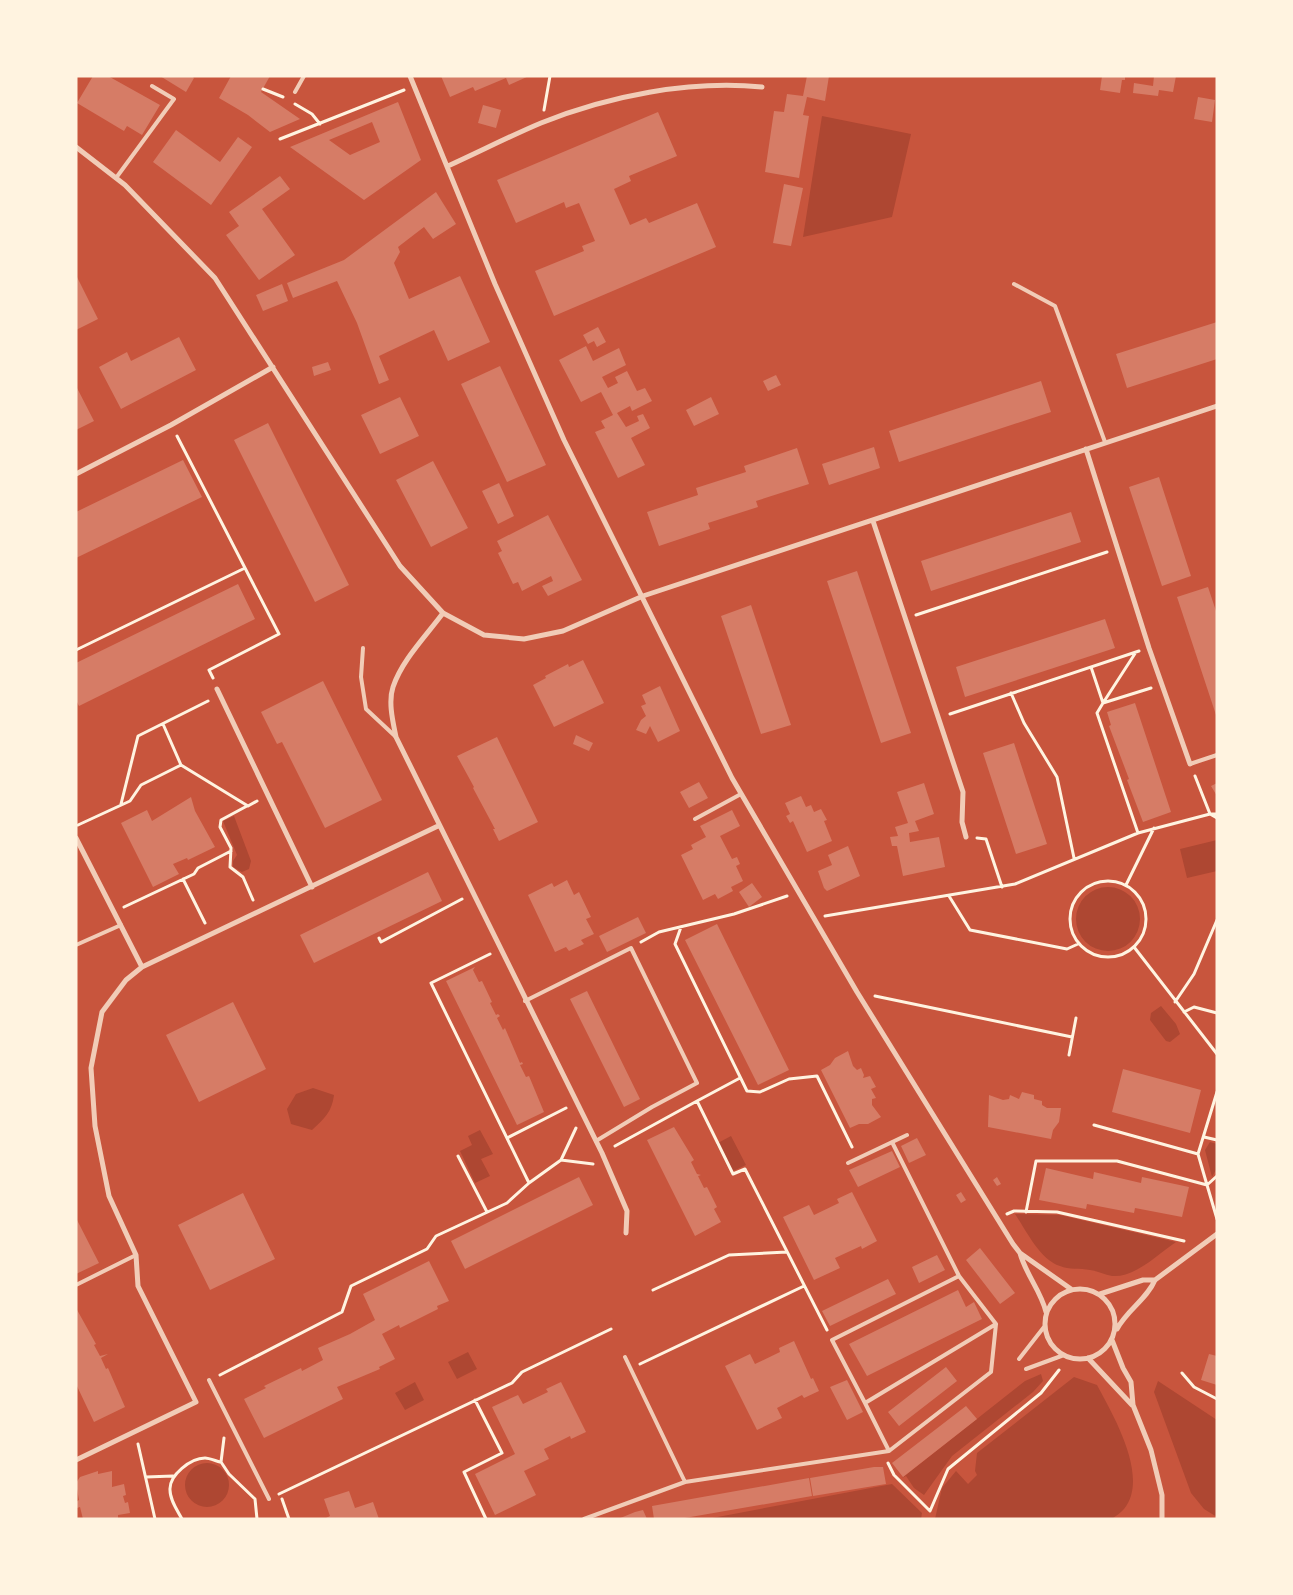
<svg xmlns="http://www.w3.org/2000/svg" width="1293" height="1595" font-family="'Times New Roman',serif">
<rect width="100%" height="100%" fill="#c8553d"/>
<path fill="#ae4732" d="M822,116L911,134L892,217L803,237Z
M234,816L251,861L249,869L242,872L233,867V861L237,855L223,821Z
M1217,840V871L1187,878L1180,849Z
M1076 919a32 32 0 1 1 64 0a32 32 0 1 1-64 0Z
M1161,1006L1176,1024L1180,1034L1170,1042L1166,1041L1150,1020L1151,1013Z
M313,1088L334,1095C332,1112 324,1119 312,1130L291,1124L287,1109L296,1094Z
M480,1130L493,1154L481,1159L490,1176L475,1183L460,1151L472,1145L468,1136Z
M731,1136L746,1165L731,1172L716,1144Z
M1210,1142L1217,1144V1168L1212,1177L1205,1150Z
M1015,1214L1060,1215L1176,1242C1158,1254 1135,1278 1112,1276C1105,1275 1098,1271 1090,1270C1080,1268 1069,1270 1060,1266C1040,1260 1026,1230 1015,1214Z
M468,1352L477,1369L457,1379L448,1362Z
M1041,1374L1043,1381L1033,1392L952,1456L924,1495L914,1488L906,1476L902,1478L1025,1381Z
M1074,1377L1097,1385C1113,1415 1150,1477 1124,1509C1121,1513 1115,1516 1112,1519H935L942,1488L956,1471L968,1484L977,1475L975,1471L977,1453Z
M1158,1381L1217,1420V1517L1204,1509L1191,1493L1154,1392Z
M415,1382L424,1400L405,1410L395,1393Z
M185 1485a22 22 0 1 1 44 0a22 22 0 1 1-44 0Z
M892,1484L922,1513L921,1519H707Z"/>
<path fill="#d67c66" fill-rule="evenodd" d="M93,76H108L160,105L142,135L127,126L124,131L77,103Z
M160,76H192L194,78L186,92Z
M231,76H270L261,92L300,119L270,132L248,115L219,98Z
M441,76H529L509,85L506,78L475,91L473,87L450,97Z
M807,76H829L825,101L807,97L803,115L809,116L799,178L765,172L774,111L784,112L787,94L803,96Z
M1102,76H1125V80H1122L1120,93L1100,90Z
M1154,76H1176L1173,92L1159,90L1158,96L1133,93L1134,83L1153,86Z
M1198,97L1215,100L1212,122L1194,119Z
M398,102L421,160L364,200L290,147ZM372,122L380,142L350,155L329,140Z
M483,105L501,110L496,128L478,123Z
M658,112L677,156L629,176L631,181L614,189L630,225L646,218L649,223L697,203L716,247L554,316L535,271L584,251L582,246L595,241L579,203L566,208L564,202L516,223L497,180Z
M176,130L220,162L238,137L252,147L211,205L153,162Z
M280,176L290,189L262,209L295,255L259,280L226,235L239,226L229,212Z
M784,184L803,188L791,246L773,243Z
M436,192L456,224L433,239L424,227L398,247L400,252L394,263L409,299L460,276L490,342L448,361L434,330L379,356L389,380L379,384L357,323L337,281L293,298L287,283L344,260Z
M76,275L98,319L76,330Z
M282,284L288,301L263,311L256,295Z
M1217,322V359L1127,388L1116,354Z
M598,327L606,342L597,347L594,341L588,344L583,335Z
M179,337L196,370L121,409L99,367L127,352L131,361Z
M586,346L593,361L619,348L626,365L602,377L608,388L618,383L615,377L627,371L637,391L645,388L652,401L632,411L630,406L617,413L626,427L639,421L637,416L643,414L650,428L631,438L645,465L618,478L595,432L605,428L601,421L613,415L601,392L581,402L559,360Z
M328,362L331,370L314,376L312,367Z
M500,366L546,465L507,482L461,384Z
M776,375L781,385L768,391L763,381Z
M1041,381L1051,412L899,462L889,431Z
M76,386L94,421L76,430Z
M400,397L419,436L380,454L361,415Z
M711,397L719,414L694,426L686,410Z
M268,423L349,585L315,602L234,440Z
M874,447L880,468L829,485L822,464Z
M797,448L809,484L756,501L758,507L708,523L710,529L659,546L647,512L698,495L696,488L746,472L744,466Z
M183,460L202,497L76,558V512Z
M433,461L468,528L431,547L396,480Z
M1159,477L1191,576L1162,586L1129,487Z
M499,483L514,516L498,524L482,491Z
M1071,512L1081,542L931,591L921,561Z
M548,515L582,580L548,596L542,586L553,581L551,576L522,591L518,582L513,584L498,553L502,551L497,541Z
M857,571L911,733L881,743L827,581Z
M238,584L255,619L79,706L76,700V663Z
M1208,587L1217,614L1216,715L1177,597Z
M751,605L791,725L761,734L721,616Z
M1105,619L1115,648L965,697L956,667Z
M583,660L604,703L554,727L533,685L546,678L545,676L568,664L569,667Z
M323,681L382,800L325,828L282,742L277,744L261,712Z
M660,686L680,731L658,742L650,726L646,734L636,730L641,720L646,716L641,706L646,704L642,695Z
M1135,703L1171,812L1143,822L1127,780L1129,779L1109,726L1111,725L1107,712Z
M576,735L593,743L589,751L573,744Z
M497,737L538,822L499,841L493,829H495L473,788L474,787L457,756Z
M1014,743L1047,844L1016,854L983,753Z
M699,782L708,798L689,808L680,792Z
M924,783L934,814L915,821L919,831L909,833L910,842L939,837L945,867L903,876L897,846H892L890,837L898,836L895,827L908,823L897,792Z
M1217,783V796L1211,786Z
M801,796L806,807L811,805L814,812L821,809L827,820L824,821L832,841L807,852L793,821L790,823L786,816L790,814L785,803Z
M191,797L195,811L215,847L188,860L187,858L173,864L179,874L153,887L121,823L147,810L152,821Z
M732,810L740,826L720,836L732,859L737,857L740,864L736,866L743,881L731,887L733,891L718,899L715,894L703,900L681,855L693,849L691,845L706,837L700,826Z
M848,846L860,876L827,891L824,888L818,871L832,865L828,855Z
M428,872L442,901L314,963L300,935Z
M567,880L574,895L579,892L591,917L586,919L594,934L581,940L584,944L569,951L566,947L555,952L528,895L552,883L554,887Z
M752,883L762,897L749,907L739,892Z
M638,917L646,933L607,952L599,936Z
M717,924L789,1070L758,1085L685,940Z
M475,967L473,970L479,982L482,981L492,1002L490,1003L496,1015L498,1014L500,1016L497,1018L503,1030L505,1028L520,1063L522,1062L523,1064L520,1065L526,1077L529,1076L544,1112L517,1125L446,981Z
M587,991L640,1099L624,1107L570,999Z
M233,1002L266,1069L199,1102L166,1035Z
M848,1051L853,1066L857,1070L861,1068L864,1075L863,1078L870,1076L876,1087L871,1089L876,1098L872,1099V1105L881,1117L868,1124H859L850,1128L821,1070L830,1065L835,1058Z
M1123,1069L1201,1090L1190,1133L1112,1112Z
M1022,1092L1034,1095V1099L1042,1101V1105L1047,1108H1061L1059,1122L1053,1130L1051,1139L988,1127L989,1095L1003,1100L1009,1099L1010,1095L1019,1099Z
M674,1127L694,1160L691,1162L697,1174L701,1175L698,1176L704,1188L707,1187L717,1207L714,1209L721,1222L695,1236L647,1140Z
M917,1138L926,1155L909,1163L901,1146Z
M892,1151L900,1167L858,1187L849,1170Z
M1046,1168L1093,1179L1094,1172L1141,1183L1142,1177L1189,1187L1182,1217L1135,1208L1134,1213L1087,1204L1086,1209L1039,1200Z
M579,1177L593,1205L465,1269L451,1241Z
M997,1177L1001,1184L997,1186L993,1180Z
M852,1192L877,1241L862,1249L861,1246L835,1258L840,1268L814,1280L783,1217L809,1205L814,1215L839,1203L837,1199Z
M961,1192L966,1200L961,1203L956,1195Z
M243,1193L275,1259L210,1290L178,1225Z
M76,1218L99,1263L76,1274Z
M980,1248L1015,1293L1000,1304L966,1260Z
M937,1255L945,1270L919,1283L912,1267Z
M429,1261L449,1301L437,1306L438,1309L400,1328L399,1325L382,1334L395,1359L379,1367L380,1369L337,1387L343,1399L264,1438L244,1399L266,1388L264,1386L301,1368L302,1371L323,1360L318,1348L350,1334L375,1320L363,1294Z
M888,1279L896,1294L830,1326L822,1311Z
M958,1290L966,1307L974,1302L982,1319L867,1376L849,1344Z
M76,1308L96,1344L94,1345L100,1356L108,1354L101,1358L106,1369L108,1368L125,1407L94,1422L76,1384Z
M794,1341L811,1379L813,1378L819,1391L804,1398L802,1395L777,1408L782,1418L757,1430L725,1366L750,1354L755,1364L780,1352L779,1348Z
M1209,1354L1217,1356V1385L1201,1380Z
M946,1367L957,1381L899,1426L888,1412Z
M847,1380L863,1412L847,1420L830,1387Z
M561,1382L586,1432L571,1439L570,1436L544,1449L549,1459L524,1471L536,1495L495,1515L475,1474L515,1454L492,1407L518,1395L523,1404L548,1392L546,1389Z
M966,1406L977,1419L903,1477L892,1463Z
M874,1467H883L886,1484L813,1496L810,1478Z
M98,1471V1474L112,1471V1487L124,1484L126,1495L123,1496L125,1503L128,1502L130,1513L118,1515V1519H83L80,1507L77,1508L76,1502L79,1500L76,1483L80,1477Z
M809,1478L812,1496L679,1519H654L652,1506Z
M349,1491L355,1508L373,1502L379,1519H324L330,1516L324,1499Z
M643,1510L647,1519H618L635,1512Z"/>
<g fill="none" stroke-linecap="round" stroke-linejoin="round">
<path stroke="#fff3e0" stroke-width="3" d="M263,89L283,97
M295,104L312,114L320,124
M544,110L550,76
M280,139L404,90
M177,436L245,568
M916,615L1107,552
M76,650L245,568L279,634L209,670L213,678
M1136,652L1103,703L1151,688
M1091,667L1103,703L1097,713L1138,833
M1011,693L1024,723L1057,777L1074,858
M950,714L1139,651
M163,724L181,765L248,806L257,801
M1195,776L1210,814L1217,818
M121,804L138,736L208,701
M247,806L221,820L220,827L231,848L230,867L243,877L253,900
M78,825L130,801L141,785L181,765
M977,838L986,839L1002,887
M183,879L205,923
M1070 919a38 38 0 1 1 76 0a38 38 0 1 1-76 0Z
M1126,885L1154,828
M949,896L970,930L1067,949L1078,944
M124,907L194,874L198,868L231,851
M825,916L1015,884L1138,833L1210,814H1217
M681,927L675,944L747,1091L760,1092L789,1079L817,1076L852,1147
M379,938L381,942L462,899
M641,942L659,932L734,914L787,896
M1134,947L1217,1054
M875,996L1072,1037
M1175,1002L1194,974L1217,920
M1184,1012L1194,1007L1217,1013
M1069,1055L1076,1018
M1217,1092L1198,1154L1207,1185L1217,1176
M697,1101L740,1078
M1094,1125L1198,1154
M1204,1137L1217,1140
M507,1138L566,1108
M615,1146L697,1101L733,1174L745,1169L827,1330
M458,1156L487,1212
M561,1160L593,1164
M529,1183L561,1160L576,1128
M1026,1212L1036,1161H1117L1207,1185L1217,1219
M1007,1214L1014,1211L1057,1212L1184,1241
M653,1290L729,1255L787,1252
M640,1364L804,1286
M1182,1373L1194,1387L1217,1399
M220,1375L342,1312L351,1286L427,1249L436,1236L507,1203L529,1183L431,983L490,954
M475,1400L502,1453L464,1472L486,1519
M224,1438L221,1462L229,1474L255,1499L257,1519
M138,1444L155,1519
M888,1463L894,1475L930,1511L948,1469L1041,1393L1059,1370
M146,1477L173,1476
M279,1494L512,1383L522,1372L611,1329
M282,1499L289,1519
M182,1519C177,1510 170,1500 170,1490C169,1475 191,1458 205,1458C209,1458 216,1461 220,1462"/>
<path stroke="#f1ccb7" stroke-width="4" d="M295,92L304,76
M116,178L174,99L152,86
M1014,284L1055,306L1105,442
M363,648L361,677L366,709L396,737
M1190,764L1217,755
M695,819L741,794
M76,945L121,925
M525,1001L631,948L697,1083L652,1107L596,1141
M848,1163L907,1135
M959,1276L832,1340L865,1403L996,1324
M76,1285L136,1255
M625,1357L685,1482
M1019,1359L1044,1327
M1026,1369L1064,1355
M209,1380L269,1499
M865,1403L889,1451
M584,1519L685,1482L889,1451L991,1372L996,1324L959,1276L892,1142"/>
<path stroke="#f1ccb7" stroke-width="5" d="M410,76L495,284L564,440L732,778L857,992L1013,1244L1020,1253L1071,1289
M76,147L125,185L215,278L400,566L443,613L484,635L524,639L563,631L643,596L1217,406
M448,166C479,152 510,136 541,123C608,96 689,80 762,87
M1086,449L1149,648L1190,764
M76,474L171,425L273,367
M873,521L963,792L962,822L966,837
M443,613C426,636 402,660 393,687C388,702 393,722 396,737L602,1153L627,1211L626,1233
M217,689L312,887
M76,838L142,967
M1020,1253C1026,1275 1041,1291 1046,1312
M1045 1324a35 35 0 1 1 70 0a35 35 0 1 1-70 0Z
M1100,1294L1143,1280H1155
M1117,1329C1127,1310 1147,1299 1155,1280L1217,1234
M1112,1340L1123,1368L1131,1382L1133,1405L1151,1450L1162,1495V1519
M1088,1358L1132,1405
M76,1460L196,1402L138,1286L136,1255L109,1196L95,1126L91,1068L102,1012L126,980L142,967L438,826"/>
</g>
<rect width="1293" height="1595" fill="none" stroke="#fff3e0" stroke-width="155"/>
</svg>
